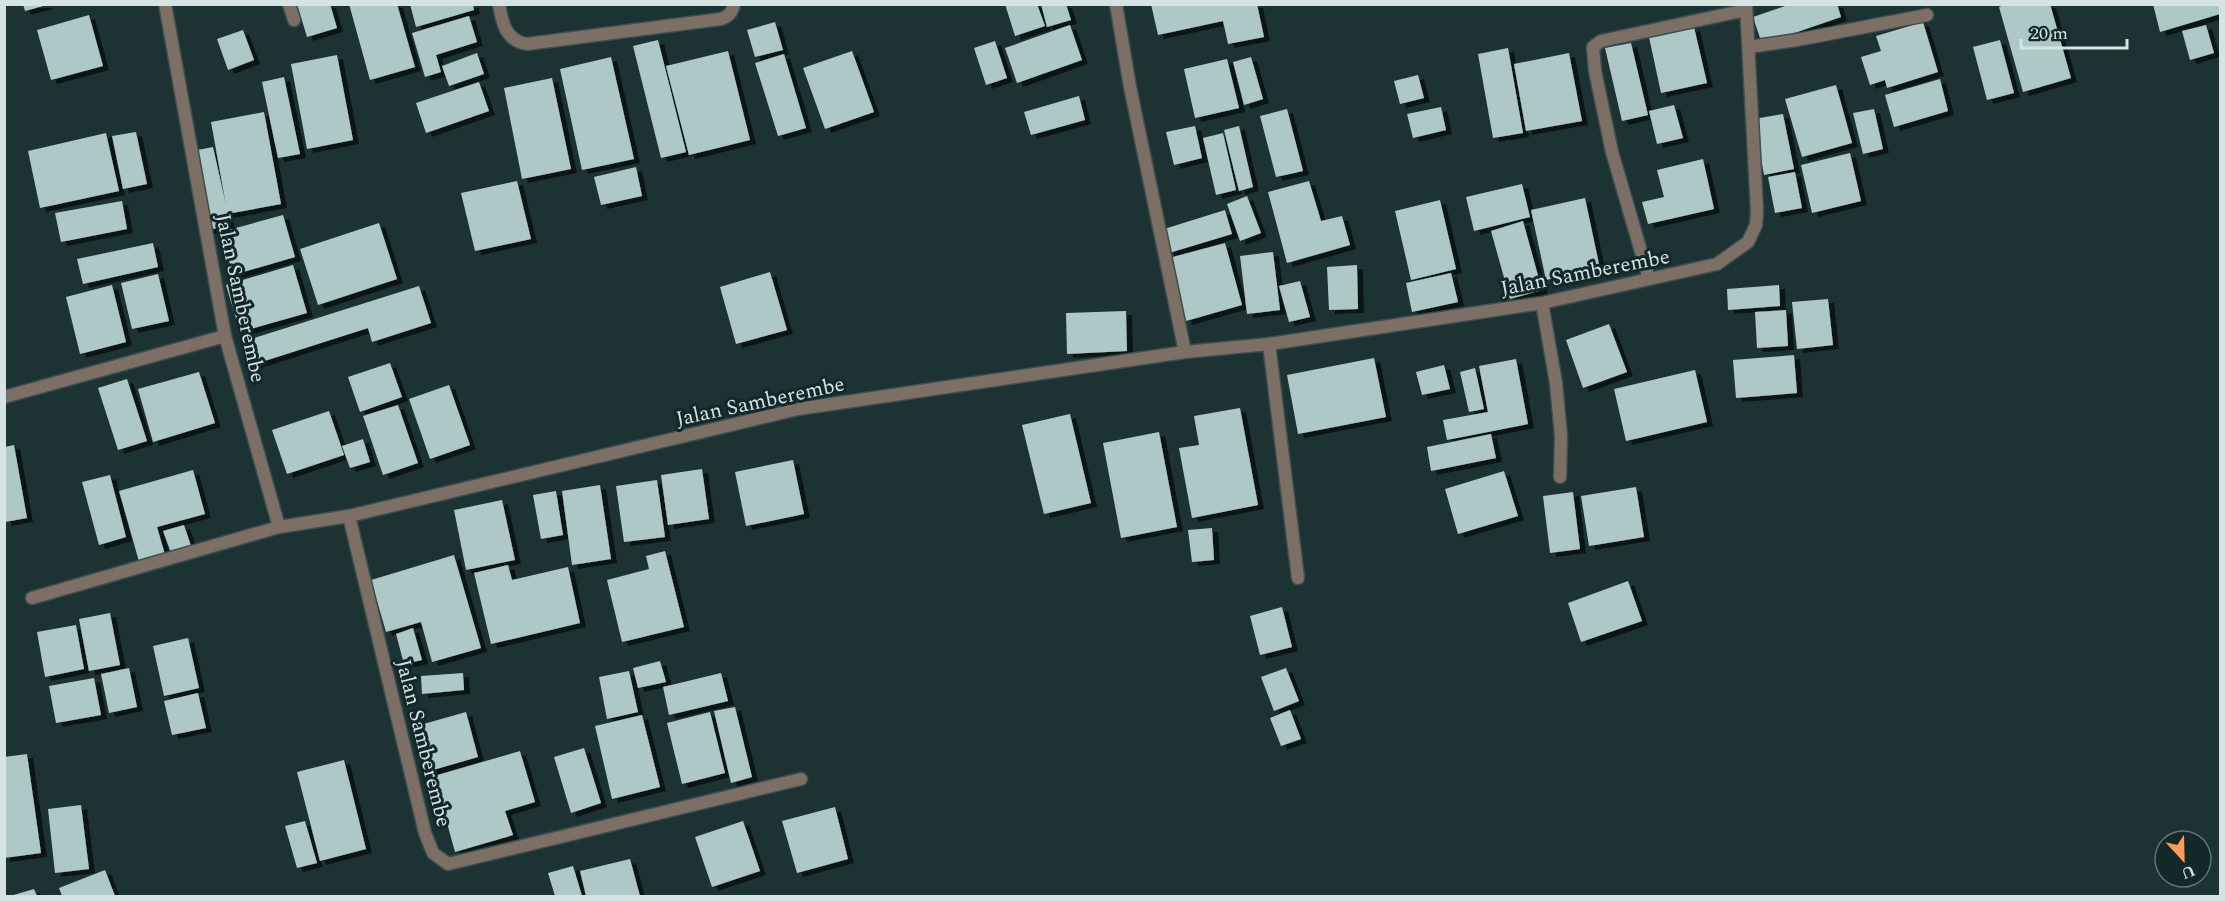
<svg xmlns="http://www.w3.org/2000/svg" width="2225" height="901" font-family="Spectral,serif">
<defs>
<filter id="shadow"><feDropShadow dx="6" dy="4" stdDeviation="0" flood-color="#0009"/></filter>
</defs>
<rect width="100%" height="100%" fill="#1d3333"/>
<path fill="#aec8c7" filter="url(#shadow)" d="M23,4H47V5L25,11Z
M297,4H330L337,28L307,37Z
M349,4H397L415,67L370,80Z
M410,4H473L474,10L416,27Z
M1005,4H1037L1045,26L1015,36Z
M1041,4H1066L1071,20L1047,27Z
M1151,4H1257L1264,37L1228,44L1223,21L1158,35Z
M1791,4H1837L1841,17L1762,44L1753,17Z
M2006,4H2050L2071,78L2023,92L1999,7Z
M2153,4H2220V14L2160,32Z
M89,15L103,66L51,80L37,30Z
M469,16L477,42L436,55L441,72L425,77L412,33Z
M775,22L783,50L755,57L747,30Z
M1923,22L1938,72L1887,88L1885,80L1870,85L1861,57L1881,51L1876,36Z
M1070,25L1082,60L1017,83L1005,48Z
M2206,25L2214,53L2190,60L2182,31Z
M1694,27L1707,83L1661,93L1649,37Z
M243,30L254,60L228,70L217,39Z
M658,40L686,152L661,158L633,46Z
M2000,40L2014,93L1987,100L1973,47Z
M995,41L1007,78L986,85L974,48Z
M1631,43L1648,115L1622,121L1605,48Z
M1508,48L1523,133L1493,138L1478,54Z
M728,51L750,140L689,155L666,66Z
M852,51L874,112L825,129L803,68Z
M477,53L484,74L449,86L442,66Z
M1569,53L1582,121L1526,131L1514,64Z
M784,54L806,128L778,136L755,63Z
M337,55L353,140L307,149L291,64Z
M611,57L634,159L582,170L560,69Z
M1251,57L1263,99L1244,105L1233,62Z
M1227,59L1239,108L1195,118L1184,69Z
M1418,75L1424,98L1400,104L1394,81Z
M284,77L300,154L278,158L262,82Z
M552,78L571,169L522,179L504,88Z
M1940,79L1948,111L1894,127L1885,95Z
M479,82L489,111L426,133L416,103Z
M1836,85L1852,143L1802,157L1785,99Z
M1079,96L1085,120L1031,135L1024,112Z
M1674,105L1683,138L1657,144L1649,111Z
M1441,107L1446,130L1413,138L1407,114Z
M1287,109L1303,171L1276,177L1260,116Z
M1874,109L1883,149L1863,154L1853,113Z
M264,112L281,204L227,214L229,226L208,230L192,151L213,147L226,205L211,122Z
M1783,114L1794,169L1764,175L1754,119Z
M1195,126L1202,158L1174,165L1166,132Z
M1239,126L1253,187L1239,191L1224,130Z
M136,132L147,184L123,189L112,136Z
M106,133L119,191L40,208L28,151Z
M1223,133L1236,190L1216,195L1203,138Z
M1850,153L1861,201L1812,213L1801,165Z
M1703,159L1714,209L1648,224L1642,202L1664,197L1657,170Z
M636,167L642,196L601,205L594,177Z
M1795,172L1802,208L1775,213L1768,177Z
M517,181L531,239L475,251L461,193Z
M1309,181L1321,221L1342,216L1350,245L1287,263L1268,192Z
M1522,184L1530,217L1474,231L1466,197Z
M1247,196L1261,233L1240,241L1227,204Z
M1585,198L1600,269L1546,280L1531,210Z
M1440,200L1456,269L1411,280L1395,211Z
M122,201L127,229L61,242L55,213Z
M1225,210L1232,234L1169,253L1161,230Z
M283,215L295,257L233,275L221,232Z
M1523,221L1542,290L1510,299L1491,231Z
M379,223L397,279L318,305L300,249Z
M153,243L158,267L83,284L77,259Z
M1225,243L1242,305L1186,321L1169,258Z
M1273,252L1280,310L1247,314L1240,256Z
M293,265L307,313L240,332L226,285Z
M1357,265L1358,309L1329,310L1327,267Z
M770,272L787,330L736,344L720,287Z
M1451,273L1458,302L1412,312L1406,283Z
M158,274L169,321L132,329L121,283Z
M1300,281L1310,317L1289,322L1279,286Z
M112,285L126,342L80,354L66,297Z
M1779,285L1780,306L1728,310L1727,289Z
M419,286L431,323L372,342L368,328L252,365L245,341Z
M1828,299L1833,345L1797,349L1792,302Z
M1786,310L1788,346L1757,348L1755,312Z
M1126,311L1127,351L1067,354L1066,313Z
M1609,324L1627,372L1583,388L1566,340Z
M1794,355L1797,393L1736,398L1733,360Z
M1374,358L1386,417L1298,434L1287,375Z
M1516,359L1528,424L1447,440L1443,420L1488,412L1479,366Z
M390,363L402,397L360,412L348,377Z
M1444,365L1450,389L1422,395L1416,372Z
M1475,368L1484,409L1469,412L1460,372Z
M1695,370L1707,422L1626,441L1614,389Z
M199,372L215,423L153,442L138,389Z
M127,379L147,441L118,450L98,388Z
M449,385L470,445L430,459L409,399Z
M398,405L418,463L383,475L363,416Z
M1240,408L1258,505L1192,518L1179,448L1199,445L1194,416Z
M329,411L344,455L287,474L272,430Z
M1070,414L1091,503L1044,514L1022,425Z
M1159,432L1177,527L1121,538L1103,443Z
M1491,434L1496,458L1431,471L1427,447Z
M363,439L370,462L350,468L342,446Z
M14,445L27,518L5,522V447Z
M793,460L804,514L746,526L735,472Z
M702,469L709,519L668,525L661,475Z
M193,470L205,514L157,527L166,558L140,565L119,491Z
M1504,471L1518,516L1458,534L1445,489Z
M110,475L126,537L99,545L82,482Z
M657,480L665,537L624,542L616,486Z
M600,485L611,559L572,565L562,491Z
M1636,487L1644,537L1589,546L1581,496Z
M556,491L563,535L541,539L533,495Z
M1573,492L1580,549L1550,553L1543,496Z
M502,500L515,560L466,570L454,510Z
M184,525L191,546L171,553L163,531Z
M1212,528L1214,560L1192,562L1188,530Z
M665,551L684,627L622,642L607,580L649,569L646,556Z
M454,555L481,648L432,662L421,622L386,632L371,580Z
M508,565L512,580L568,567L580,623L491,644L474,573Z
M1628,581L1642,621L1581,642L1568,603Z
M1282,607L1292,647L1260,655L1250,616Z
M110,613L120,665L89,671L79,619Z
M76,625L84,669L45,677L37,632Z
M413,628L422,660L404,664L396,634Z
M188,638L199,688L164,696L153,646Z
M660,661L666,682L638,688L633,668Z
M129,668L137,707L109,713L101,674Z
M1286,668L1299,701L1274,711L1261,677Z
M629,671L638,712L607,719L599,677Z
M463,673L464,690L422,694L421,676Z
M721,673L728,701L669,715L663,687Z
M94,678L101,715L56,723L49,686Z
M198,693L206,728L172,735L164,701Z
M735,707L752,777L731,783L714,711Z
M1290,710L1301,739L1281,746L1270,718Z
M466,712L478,757L426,772L413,727Z
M710,712L725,773L682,784L667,723Z
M642,715L660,787L612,799L595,726Z
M584,748L601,803L571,813L554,757Z
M520,751L535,802L505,811L513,835L455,852L434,776Z
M27,754L41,853L4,858V757Z
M344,760L366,849L320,861L297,772Z
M81,805L89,869L55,873L48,809Z
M835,807L848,859L797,873L782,821Z
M305,821L317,863L297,868L285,826Z
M743,821L760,871L712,887L695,837Z
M630,859L640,896H586L580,871Z
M573,866L582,896H555L548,873Z
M105,870L115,896H62L59,888Z
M34,889L37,896H10Z"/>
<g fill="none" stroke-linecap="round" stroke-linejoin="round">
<defs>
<path id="street" d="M165,4L225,336L279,527L349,516L798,409L1185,352L1269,344L1542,303L1717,264L1748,242L1756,225L1757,211L1746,4
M289,4L294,20
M499,4C502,23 506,41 527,44L721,19C729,16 732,13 734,4
M1116,4L1130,87L1185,352
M1749,47L1797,40L1927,15
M1649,279L1612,152L1595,71L1593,47L1601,41L1746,10
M1542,303L1556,383L1561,436L1560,477
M1269,344L1298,578
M4,397L225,336
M349,516L425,833L433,853L448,864L801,779
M32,598L279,527"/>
</defs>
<use href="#street" stroke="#3b4f4f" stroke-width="15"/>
<use href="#street" stroke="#7e6f66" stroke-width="12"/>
</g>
<g text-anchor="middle" stroke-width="6" stroke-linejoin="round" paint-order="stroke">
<g font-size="21" fill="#d6e3e3" stroke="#132929">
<text transform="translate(1585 272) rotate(-11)" y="7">Jalan Samberembe</text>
<text transform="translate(241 298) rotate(78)" y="7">Jalan Samberembe</text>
<text transform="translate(760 401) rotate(-12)" y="7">Jalan Samberembe</text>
<text transform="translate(424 743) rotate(76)" y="7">Jalan Samberembe</text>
</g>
</g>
<rect width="2225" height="901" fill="none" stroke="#d6e3e3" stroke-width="12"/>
<g transform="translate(2183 859) rotate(158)"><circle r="28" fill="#132929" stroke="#617373" stroke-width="1.5"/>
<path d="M0-4.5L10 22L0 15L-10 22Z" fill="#ff9b5a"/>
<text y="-9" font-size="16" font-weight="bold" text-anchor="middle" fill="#d6e3e3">U</text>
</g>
<path d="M2021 39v9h106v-9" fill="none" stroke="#d6e3e3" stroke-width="3"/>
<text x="2030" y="39" font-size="18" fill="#d6e3e3" stroke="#132929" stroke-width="4.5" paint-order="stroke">20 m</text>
</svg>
